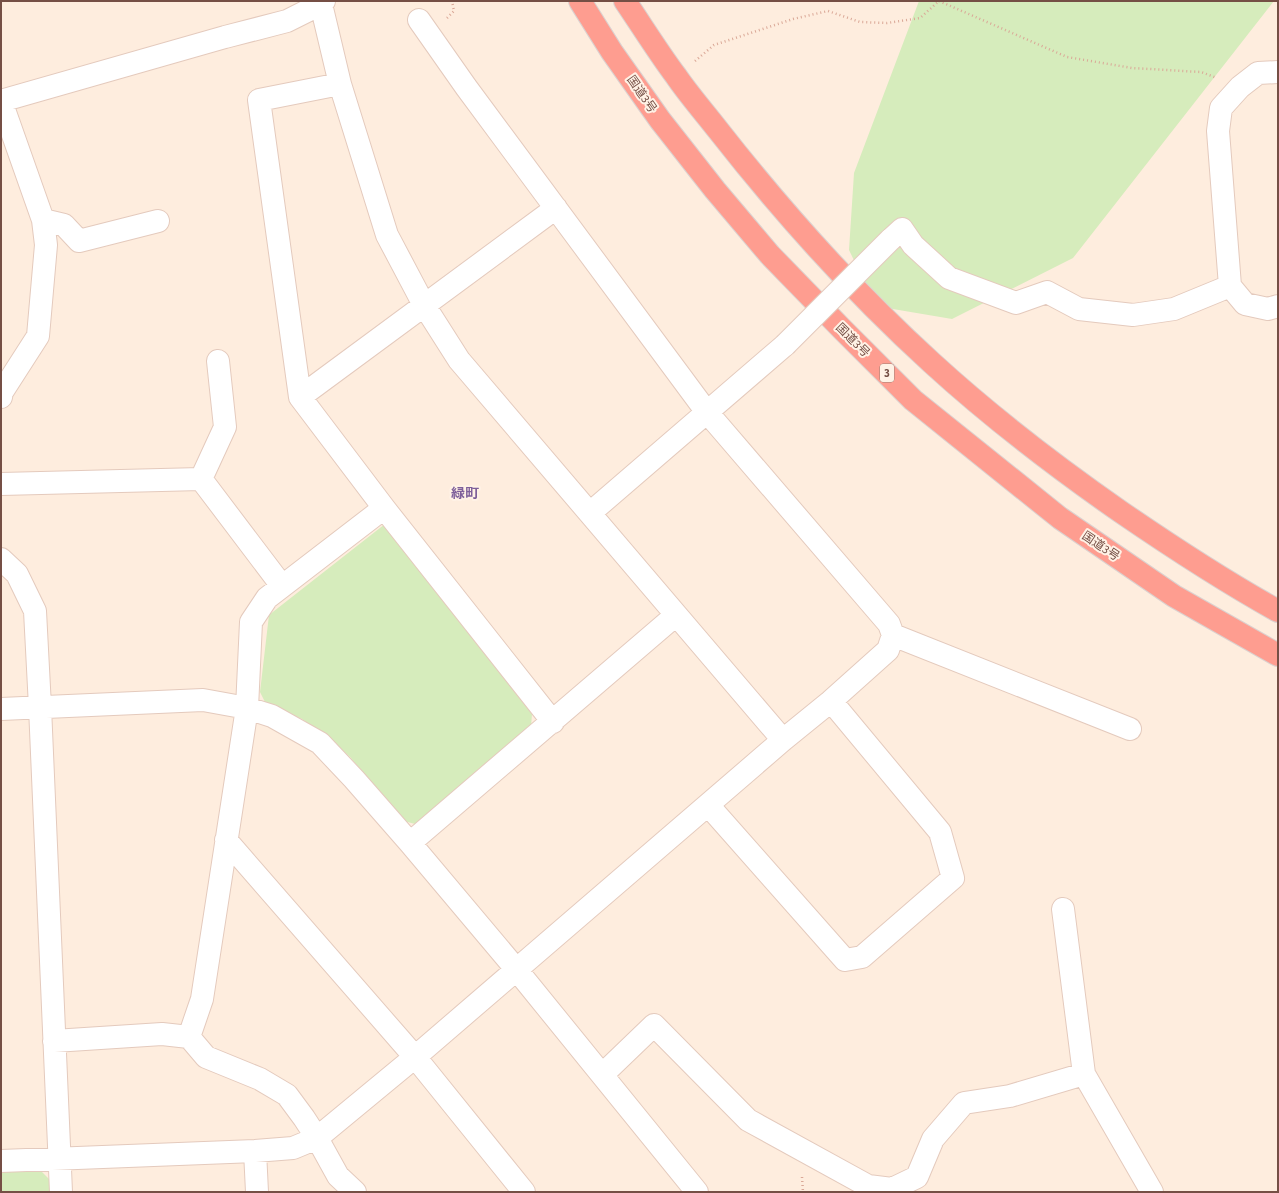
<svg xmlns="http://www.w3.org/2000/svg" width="1279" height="1193" font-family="'Source Sans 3','Noto Sans JP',sans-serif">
<rect width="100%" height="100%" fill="#feedde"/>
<path fill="#d6ecbc" d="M919,1H1274L1073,258L952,319L887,308L867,287L849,250L854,173Z
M385,524L532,714L531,727L415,824L404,821L350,757L329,738L302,719L265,702L260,692L269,615Z
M41,1171L49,1179V1192H1V1172Z"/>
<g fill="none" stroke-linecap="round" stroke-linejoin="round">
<defs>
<path id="street" d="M321,4L340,84L387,235L424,305L459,360L783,740
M1278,72L1258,73L1240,87L1221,108L1218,131L1230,286L1245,304L1268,309L1278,306
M340,84L259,100L300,397L384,508L553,722
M1,101L225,37L287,21L321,4L324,1
M43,220L64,225L79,241L158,221
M890,240L902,229L913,245L949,278L1016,303L1047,292L1079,309L1133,315L1174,309L1230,286
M1,397L2,392L38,336L46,245L43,220L1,101
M300,397L556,208
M201,479L225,427L218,361
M1,484L201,479L282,586
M590,513L785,345
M1,559L17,574L35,611L40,707L61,1192
M893,635L1130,729
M1,709L203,700L247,708L272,716L320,743L354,779L410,843L516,969L697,1192
M708,805L845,960L862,957L953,878L940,832L831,701
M226,840L415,1057L524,1192
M410,843L676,615
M1063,909L1084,1074L1152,1192
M54,1041L162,1034L189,1037
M602,1075L654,1025L748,1120L868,1186L892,1189L917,1177L933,1139L964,1103L1010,1096L1084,1074
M255,1151L257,1192
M1,1161L255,1151L293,1148L317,1138L415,1057L783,740L831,701L888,650L893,635L889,624L706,411L466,87L419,20
M355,1192L338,1176L317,1138L304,1118L287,1095L260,1079L206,1057L189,1037L202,999L247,708L251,622L267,598L384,508"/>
<path id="highway" d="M580,1L612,52L660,120L715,190L770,255L842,329L913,400L1060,518L1174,596L1278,655
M625,1C642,26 658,52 676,76C689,95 704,112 718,130C783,213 854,292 932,363C991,417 1055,466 1121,512C1172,547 1224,581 1278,611"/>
</defs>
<use href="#street" stroke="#e4cabd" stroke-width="24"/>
<use href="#highway" stroke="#dbd1cf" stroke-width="24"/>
<path stroke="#daa897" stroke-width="2.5" stroke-dasharray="1 3" stroke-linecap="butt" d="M939,1L1067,57L1132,68L1201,72L1217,78
M447,18L454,11L452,1
M695,61L714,45L793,19L828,11L860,22L887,23L920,18L939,1
M802,1177L803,1192"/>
<use href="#street" stroke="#fff" stroke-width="22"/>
<use href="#highway" stroke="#fe9d90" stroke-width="22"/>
<defs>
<path id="street-bridge" d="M785,345L890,240"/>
</defs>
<use href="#street-bridge" stroke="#e4cabd" stroke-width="24" stroke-linecap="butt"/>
<use href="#street-bridge" stroke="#fff" stroke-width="22"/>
</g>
<g text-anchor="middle" stroke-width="4" stroke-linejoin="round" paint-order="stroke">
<rect fill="#fff2e6" stroke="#9e8075" stroke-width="1" x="880" y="364" width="14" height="18" rx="3"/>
<g font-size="11" font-weight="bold" fill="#754f45">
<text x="887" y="377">3</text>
</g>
<g font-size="12" fill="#754f45" stroke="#fff2e6">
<text transform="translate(642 94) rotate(55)" y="4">国道3号</text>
<text transform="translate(853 340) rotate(45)" y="4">国道3号</text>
<text transform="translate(1101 546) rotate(34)" y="4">国道3号</text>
</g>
<g font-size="14" font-weight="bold" fill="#7e5f9a" stroke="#fff2e6">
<text x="465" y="498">緑町</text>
</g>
</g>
<rect width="1279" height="1193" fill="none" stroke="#754f45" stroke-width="4"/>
</svg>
